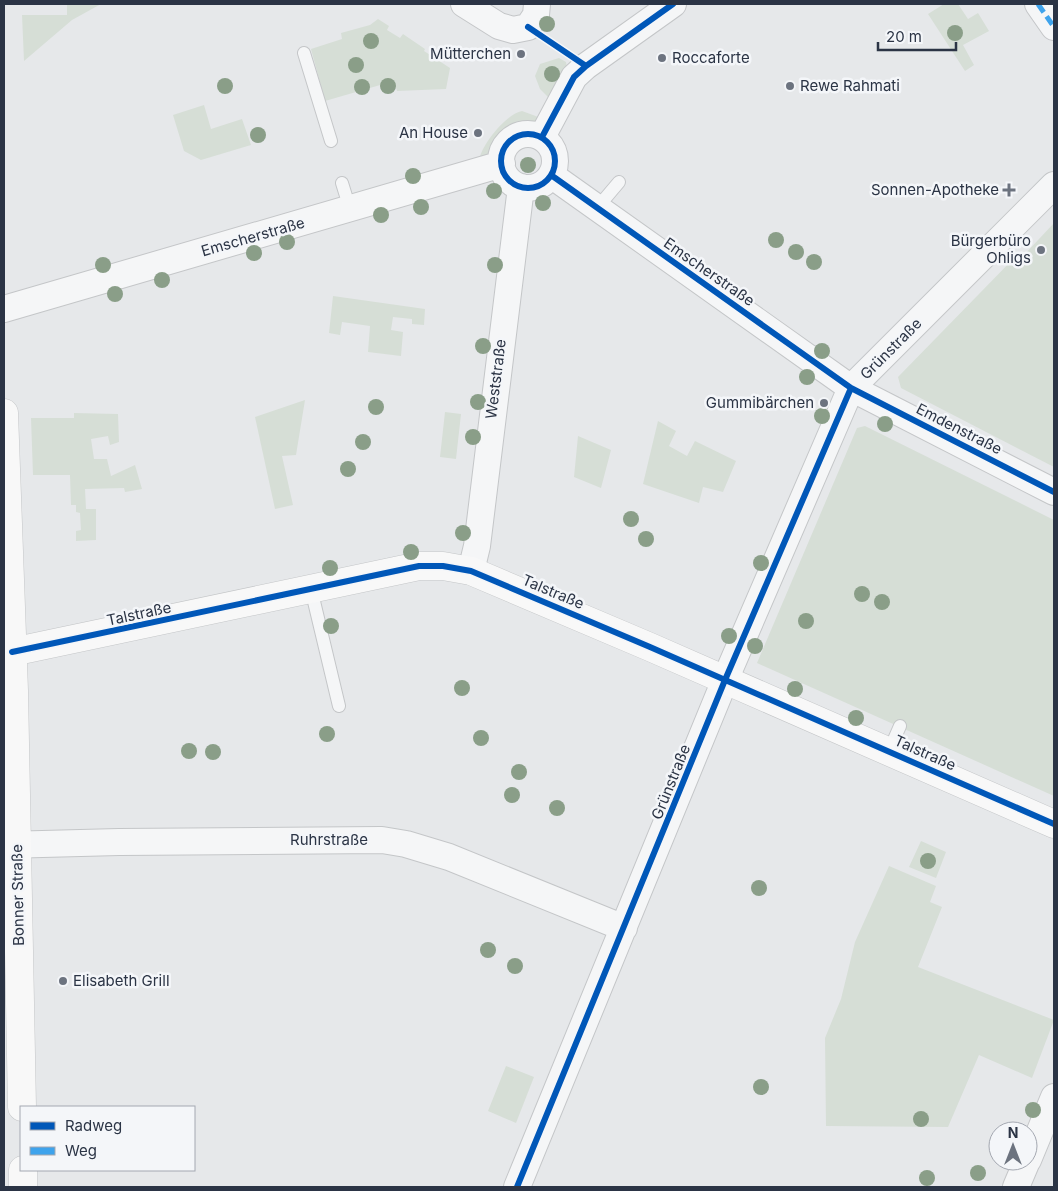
<svg xmlns="http://www.w3.org/2000/svg" width="1058" height="1191" font-family="Inter,sans-serif">
<rect width="100%" height="100%" fill="#e6e8ea"/>
<path fill="#d6ded6" d="M67,4H101L72,20L24,61L22,15H67Z
M944,4H958L968,19L978,13L989,31L963,45L974,65L965,71L928,14Z
M378,19L389,26L387,30L400,38L403,34L425,49L424,51L450,68L446,89L397,91L394,81L325,101L311,49L342,39L341,33L370,25Z
M559,58L566,62C569,73 558,91 548,97L540,89L535,76L540,64Z
M204,105L211,129L242,119L251,145L201,160L184,151L173,115Z
M522,111L541,118L535,127C511,125 499,139 487,158L479,160C482,144 506,114 522,111Z
M1054,223V467L901,388L898,377L1020,252L1024,255Z
M333,296L425,309L424,325L412,324V319L393,317L391,330L403,332L401,356L368,352L370,326L342,322L340,335L329,333Z
M305,400L296,455L282,456L293,505L275,509L255,417Z
M445,412L461,414L456,459L440,457Z
M74,413L118,414L119,442L110,445L108,436L91,439L94,459H107L111,476L135,465L142,489L125,492L124,488L85,489L86,509H96V540L76,541V531L81,530L80,513L76,512V505H71L70,475H33L31,418H74Z
M658,421L676,431L669,446L687,456L695,441L736,461L723,492L703,487L699,503L643,484Z
M865,426L1054,520V796L757,663L857,428Z
M578,436L611,450L601,488L574,477Z
M921,841L946,852L936,878L909,867Z
M889,866L936,886L930,902L942,907L918,967L1054,1020L1032,1078L979,1055L948,1127L826,1126L825,1038L841,999L855,942Z
M506,1066L534,1077L516,1123L488,1111Z"/>
<g fill="none" stroke-linecap="round" stroke-linejoin="round">
<defs>
<path id="lane" d="M304,53L331,141
M342,183L350,209
M597,208L619,182
M311,589L339,706
M889,751L900,726"/>
<path id="street" d="M464,4L499,26L513,30L528,27L536,15L537,4
M1038,4L1054,27
M501 161a27 27 0 1 1 54 0a27 27 0 1 1-54 0Z
M542,137L574,77L586,66L673,4
M551,175L851,388L1054,492
M4,309L502,164
M471,571L477,546L521,187
M4,845L119,842L382,840L406,844L449,857L624,928
M1028,1160L1054,1097
M517,1187L725,680L851,388L1054,185
M1016,1187L1027,1161"/>
<path id="secondary" d="M4,413L14,691L22,1107
M12,652L419,566H443L471,571L650,647L1054,824
M23,1170V1187"/>
</defs>
<use href="#lane" stroke="#c4c6c8" stroke-width="14"/>
<use href="#street" stroke="#c4c6c8" stroke-width="28"/>
<use href="#secondary" stroke="#c4c6c8" stroke-width="29"/>
<use href="#lane" stroke="#f5f6f7" stroke-width="12"/>
<use href="#street" stroke="#f5f6f7" stroke-width="26"/>
<use href="#secondary" stroke="#f8f8f8" stroke-width="28"/>
<path stroke="#3ea3ec" stroke-width="5" stroke-dasharray="10 5" stroke-linecap="butt" d="M1038,4L1054,27"/>
<defs>
<path id="cycleway" d="M528,27L586,66
M501 161a27 27 0 1 1 54 0a27 27 0 1 1-54 0Z
M542,137L574,77L586,66L673,4
M551,175L851,388L1054,492
M12,652L419,566H443L471,571L650,647L1054,824
M517,1187L725,680L851,388"/>
</defs>
<use href="#cycleway" stroke="#f4f6f9" stroke-width="9"/>
<use href="#cycleway" stroke="#0057b8" stroke-width="6"/>
</g>
<g fill="#8a9e88">
<circle cx="547" cy="24" r="8"/>
<circle cx="955" cy="33" r="8"/>
<circle cx="371" cy="41" r="8"/>
<circle cx="356" cy="65" r="8"/>
<circle cx="552" cy="74" r="8"/>
<circle cx="225" cy="86" r="8"/>
<circle cx="388" cy="86" r="8"/>
<circle cx="362" cy="87" r="8"/>
<circle cx="258" cy="135" r="8"/>
<circle cx="528" cy="165" r="8"/>
<circle cx="413" cy="176" r="8"/>
<circle cx="494" cy="191" r="8"/>
<circle cx="543" cy="203" r="8"/>
<circle cx="421" cy="207" r="8"/>
<circle cx="381" cy="215" r="8"/>
<circle cx="776" cy="240" r="8"/>
<circle cx="287" cy="242" r="8"/>
<circle cx="796" cy="252" r="8"/>
<circle cx="254" cy="253" r="8"/>
<circle cx="814" cy="262" r="8"/>
<circle cx="103" cy="265" r="8"/>
<circle cx="495" cy="265" r="8"/>
<circle cx="162" cy="280" r="8"/>
<circle cx="115" cy="294" r="8"/>
<circle cx="483" cy="346" r="8"/>
<circle cx="822" cy="351" r="8"/>
<circle cx="807" cy="377" r="8"/>
<circle cx="478" cy="402" r="8"/>
<circle cx="376" cy="407" r="8"/>
<circle cx="822" cy="416" r="8"/>
<circle cx="885" cy="424" r="8"/>
<circle cx="473" cy="437" r="8"/>
<circle cx="363" cy="442" r="8"/>
<circle cx="348" cy="469" r="8"/>
<circle cx="631" cy="519" r="8"/>
<circle cx="463" cy="533" r="8"/>
<circle cx="646" cy="539" r="8"/>
<circle cx="411" cy="552" r="8"/>
<circle cx="761" cy="563" r="8"/>
<circle cx="330" cy="568" r="8"/>
<circle cx="862" cy="594" r="8"/>
<circle cx="882" cy="602" r="8"/>
<circle cx="806" cy="621" r="8"/>
<circle cx="331" cy="626" r="8"/>
<circle cx="729" cy="636" r="8"/>
<circle cx="755" cy="646" r="8"/>
<circle cx="462" cy="688" r="8"/>
<circle cx="795" cy="689" r="8"/>
<circle cx="856" cy="718" r="8"/>
<circle cx="327" cy="734" r="8"/>
<circle cx="481" cy="738" r="8"/>
<circle cx="189" cy="751" r="8"/>
<circle cx="213" cy="752" r="8"/>
<circle cx="519" cy="772" r="8"/>
<circle cx="512" cy="795" r="8"/>
<circle cx="557" cy="808" r="8"/>
<circle cx="928" cy="861" r="8"/>
<circle cx="759" cy="888" r="8"/>
<circle cx="488" cy="950" r="8"/>
<circle cx="515" cy="966" r="8"/>
<circle cx="761" cy="1087" r="8"/>
<circle cx="1033" cy="1110" r="8"/>
<circle cx="921" cy="1119" r="8"/>
<circle cx="978" cy="1173" r="8"/>
<circle cx="927" cy="1178" r="8"/>
</g>
<g fill="#6c737f" stroke="#f4f6f9" stroke-width="2">
<circle cx="521" cy="54" r="5"/>
<circle cx="662" cy="58" r="5"/>
<circle cx="790" cy="86" r="5"/>
<circle cx="478" cy="133" r="5"/>
<path d="M1006.5 182.5h5v5h5v5h-5v5h-5v-5h-5v-5h5z"/>
<circle cx="1041" cy="250" r="5"/>
<circle cx="824" cy="403" r="5"/>
<circle cx="63" cy="981" r="5"/>
</g>
<g text-anchor="middle" stroke-width="5" stroke-linejoin="round" paint-order="stroke">
<g font-size="15" fill="#2b3445" stroke="#f4f6f9" text-anchor="end">
<text x="511" y="59">Mütterchen</text>
<text x="672" y="63" text-anchor="start">Roccaforte</text>
<text x="800" y="91" text-anchor="start">Rewe Rahmati</text>
<text x="468" y="138">An House</text>
<text x="999" y="195">Sonnen-Apotheke</text>
<text x="1031" y="246">Bürgerbüro<tspan x="1031" dy="17">Ohligs</tspan></text>
<text x="814" y="408">Gummibärchen</text>
<text x="73" y="986" text-anchor="start">Elisabeth Grill</text>
</g>
<g font-size="15" fill="#2b3445" stroke="#f4f6f9">
<text transform="translate(253 237) rotate(-16)" y="5">Emscherstraße</text>
<text transform="translate(709 272) rotate(35)" y="5">Emscherstraße</text>
<text transform="translate(891 349) rotate(-45)" y="5">Grünstraße</text>
<text transform="translate(496 379) rotate(-83)" y="5">Weststraße</text>
<text transform="translate(959 429) rotate(27)" y="5">Emdenstraße</text>
<text transform="translate(553 592) rotate(23)" y="5">Talstraße</text>
<text transform="translate(139 614) rotate(-12)" y="5">Talstraße</text>
<text transform="translate(925 753) rotate(24)" y="5">Talstraße</text>
<text transform="translate(671 782) rotate(-68)" y="5">Grünstraße</text>
<text x="329" y="845">Ruhrstraße</text>
<text transform="translate(18 895) rotate(-91)" y="5">Bonner Straße</text>
</g>
</g>
<rect width="1058" height="1191" fill="none" stroke="#2b3445" stroke-width="10"/>
<rect x="20" y="1106" width="175" height="65" fill="#f4f6f9" stroke="#a4a8b1"/>
<rect x="30" y="1122" width="25" height="8" fill="#0057b8" stroke="#a4a8b1"/>
<text x="65" y="1131" font-size="15" fill="#2b3445">Radweg</text>
<rect x="30" y="1147" width="25" height="8" fill="#3ea3ec" stroke="#a4a8b1"/>
<text x="65" y="1156" font-size="15" fill="#2b3445">Weg</text>
<g transform="translate(1013 1146)"><circle r="24" fill="#f4f6f9" stroke="#a4a8b1"/>
<path d="M0-4L9 19L0 12L-9 19Z" fill="#6c737f"/>
<text y="-8" font-size="14" font-weight="bold" text-anchor="middle" fill="#2b3445">N</text>
</g>
<path d="M878 42v8h78v-8" fill="none" stroke="#2b3445" stroke-width="2.5"/>
<text x="886" y="42" font-size="15" fill="#2b3445" stroke="#f4f6f9" stroke-width="4" paint-order="stroke">20 m</text>
</svg>
